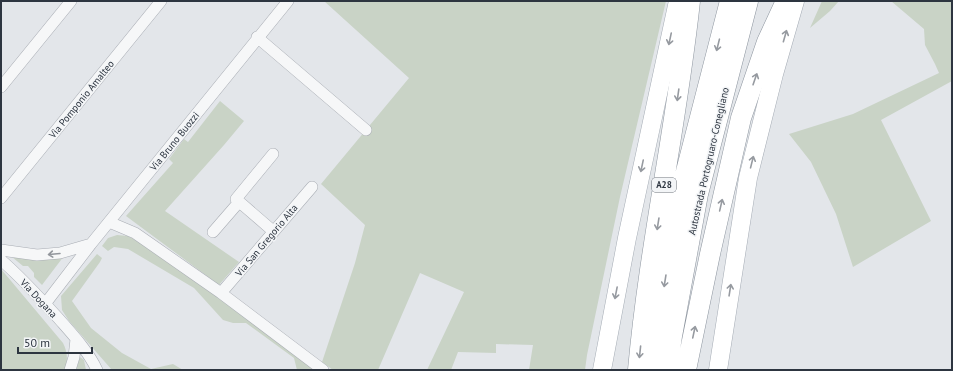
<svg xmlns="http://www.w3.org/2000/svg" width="953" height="371" font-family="'PT Sans',sans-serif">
<rect width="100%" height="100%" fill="#e3e6ea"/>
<path fill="#c9d3c6" d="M324,1H666L620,197L587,355L585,370H529L533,345L496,344V353L458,352L451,370H427L464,292L420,273L378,370H333L322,362L355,263L365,225L321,184L409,78Z
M822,1H839L830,11L810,28Z
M891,1H952V81L881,120L931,221L853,267L836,214L811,162L789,134L853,114L939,73L935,64L925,45L924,29Z
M220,101L244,121L224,145L165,211L239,262L219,285L126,216L173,163L169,159L184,139L188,142Z
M117,235L128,236L155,251L317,370H297L294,358L246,323H233L223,320L194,288L128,249L114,247L108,251L102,246L108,238Z
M97,254L102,258L100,262L72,301L91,328L122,353L151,369L173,364L183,370H112L69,321L62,310L61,296Z
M64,256L42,285L34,277V273L28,266H23L12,257Z
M1,269L63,343C67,350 69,363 64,370H1Z
M80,357L84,360L86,370H76Z"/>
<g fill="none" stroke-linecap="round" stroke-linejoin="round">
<defs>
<path id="minor" d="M257,37L366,130
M1,87L71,1
M273,154L236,199L273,231
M1,198L161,1
M109,222L135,233L221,293L323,370
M213,232L239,202
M1,250L37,255L60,253L91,244
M1,260C22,278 40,298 59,319C73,335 88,351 97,370
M221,293L312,187
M45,304L91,244L288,1
M70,370L74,357L76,339"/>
<path id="primary" d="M602,370L627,238L678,1
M718,370L748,178L774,74L795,1"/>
<path id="motorway" d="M638,370C649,246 677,125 690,1
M651,370L682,187L730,1
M667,370L672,336L698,194L748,1
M686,370L710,254L741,118L767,42L786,1"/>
</defs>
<use href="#minor" stroke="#a9adb4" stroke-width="12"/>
<use href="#primary" stroke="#a4abb4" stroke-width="19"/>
<use href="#motorway" stroke="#8d959f" stroke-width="21"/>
<use href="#minor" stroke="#f6f7f8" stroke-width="11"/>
<use href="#primary" stroke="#fff" stroke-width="18"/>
<use href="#motorway" stroke="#fff" stroke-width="20"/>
</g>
<defs><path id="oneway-shaft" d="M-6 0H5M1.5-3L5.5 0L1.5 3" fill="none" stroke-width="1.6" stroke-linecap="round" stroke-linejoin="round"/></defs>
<g stroke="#969aa0">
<use href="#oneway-shaft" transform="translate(785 36) rotate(-74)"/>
<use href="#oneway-shaft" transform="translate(670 39) rotate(102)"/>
<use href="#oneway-shaft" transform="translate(718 45) rotate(104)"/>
<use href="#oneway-shaft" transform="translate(755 79) rotate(-71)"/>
<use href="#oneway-shaft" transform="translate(678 95) rotate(98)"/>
<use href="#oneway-shaft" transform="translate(752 162) rotate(-76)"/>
<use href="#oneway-shaft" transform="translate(642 166) rotate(102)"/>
<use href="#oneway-shaft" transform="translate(721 205) rotate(-77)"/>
<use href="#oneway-shaft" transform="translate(658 224) rotate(99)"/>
<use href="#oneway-shaft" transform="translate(665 281) rotate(99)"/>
<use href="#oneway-shaft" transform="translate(730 290) rotate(-81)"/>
<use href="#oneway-shaft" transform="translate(616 293) rotate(101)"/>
<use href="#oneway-shaft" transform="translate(694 332) rotate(-78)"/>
<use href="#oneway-shaft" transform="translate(640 352) rotate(96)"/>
</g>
<use stroke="#92969c" href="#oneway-shaft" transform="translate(54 254) rotate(175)"/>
<g text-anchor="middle" stroke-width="3" stroke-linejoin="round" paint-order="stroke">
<rect fill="#f3f5f7" stroke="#686f77" stroke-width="1" x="652" y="178" width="24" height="14" rx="3"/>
<g font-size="9" font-weight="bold" fill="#2d3540">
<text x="664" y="188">A28</text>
</g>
<g font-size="10" fill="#2d3540" stroke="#f3f5f7">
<text transform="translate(81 99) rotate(-51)" y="4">Via Pomponio Amalteo</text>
<text transform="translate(174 141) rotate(-51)" y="4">Via Bruno Buozzi</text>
<text transform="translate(708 161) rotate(-77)" y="4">Autostrada Portogruaro-Conegliano</text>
<text transform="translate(266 240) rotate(-50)" y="4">Via San Gregorio Alta</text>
<text transform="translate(39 298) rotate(47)" y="4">Via Dogana</text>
</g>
</g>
<rect width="953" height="371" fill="none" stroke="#2d3540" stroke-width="4"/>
<path d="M18 347v6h74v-6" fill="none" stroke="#2d3540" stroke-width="2"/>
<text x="24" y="347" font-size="12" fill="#2d3540" stroke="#f3f5f7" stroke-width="3" paint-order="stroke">50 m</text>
</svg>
